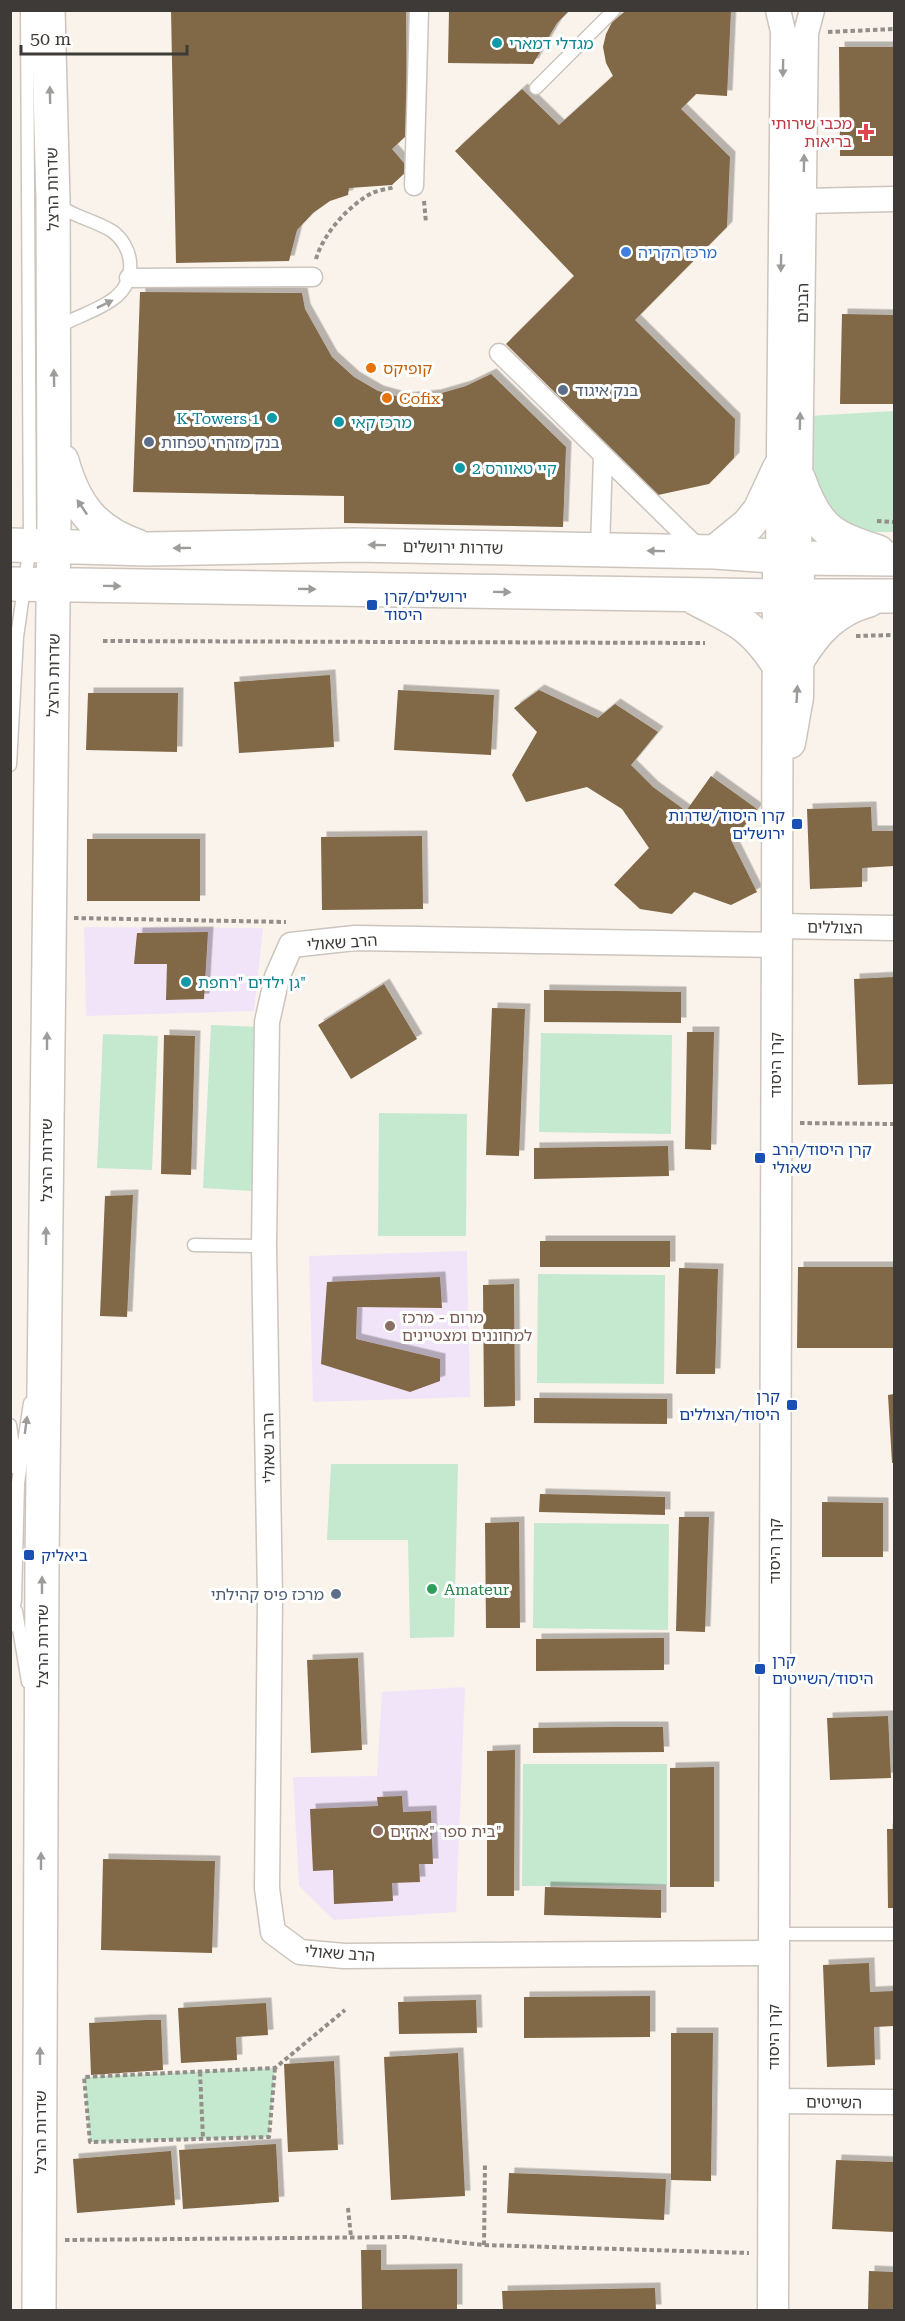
<svg xmlns="http://www.w3.org/2000/svg" width="905" height="2321" font-family="'Roboto Serif','Noto Sans Hebrew',serif">
<defs>
<filter id="shadow"><feDropShadow dx="5.5" dy="-5.5" stdDeviation="0" flood-color="#0004"/></filter>
</defs>
<rect width="100%" height="100%" fill="#f9f3eb"/>
<path fill="#f2e4f8" d="M84,927L263,928L254,1011L86,1016Z
M467,1251L470,1397L313,1402L309,1256Z
M465,1687L456,1912L334,1920L299,1886L293,1777L377,1776L382,1692Z"/>
<path fill="#c4e9cf" d="M894,411V532H849L812,486L809,416Z
M211,1025L260,1027L252,1191L203,1188Z
M541,1033L672,1035L671,1134L539,1132Z
M103,1034L158,1036L152,1170L97,1168Z
M379,1113L467,1114L466,1236H378Z
M538,1274L665,1275L664,1384L537,1383Z
M331,1464H458L454,1637L410,1638L408,1540H327Z
M534,1523L669,1524L668,1630L533,1628Z
M523,1764H667V1885L522,1886Z
M275,2068L269,2137L90,2142L84,2077Z"/>
<path fill="#816746" filter="url(#shadow)" d="M171,10H406L407,135L392,149L409,169L392,185L349,188L348,195L330,201L313,213L297,230L289,261L176,263Z
M449,10H570L557,23L533,64L448,63Z
M627,10H731L727,96L696,94L681,109L730,157L727,227L635,320L735,419L734,458L709,484L658,495L506,344L574,276L455,151L522,89L559,125L613,76L606,63L603,47L606,34L612,22Z
M839,47H894V156H840Z
M140,292L302,293L305,309L332,357L354,377L378,391L403,398L435,395L466,386L491,374L566,447L563,527L344,523V496L133,492Z
M842,314L894,315V404H840Z
M330,675L334,747L239,753L234,682Z
M398,690L494,695L491,755L394,750Z
M539,690L598,718L615,704L658,732L631,765L653,787L686,811L711,776L757,809L732,842L757,892L731,905L694,892L672,914L640,909L614,885L649,848L622,809L587,787L526,802L512,775L537,732L514,708Z
M88,693H178L177,752L86,750Z
M871,807L872,831H894V866L862,868V887L810,889L807,809Z
M422,836L423,909L322,910L321,837Z
M87,839H200V901H87Z
M208,932L204,999L166,1000L167,964H134L137,933Z
M894,977V1084L858,1085L854,979Z
M384,984L417,1039L351,1079L318,1025Z
M544,990L681,992V1023L544,1022Z
M492,1008L525,1009L519,1156L486,1155Z
M687,1032H714L711,1150L685,1149Z
M164,1035L195,1036L191,1175L161,1174Z
M668,1146L669,1176L534,1179V1148Z
M133,1195L127,1317L100,1316L105,1196Z
M540,1241H670V1267H540Z
M798,1267H894V1348H797Z
M679,1268L718,1269L715,1374H676Z
M440,1277L442,1308L357,1307L356,1339L440,1359V1381L410,1392L321,1364L327,1282Z
M514,1284L515,1406L484,1407L483,1285Z
M894,1394V1463H892L888,1395Z
M534,1398L667,1399V1424L534,1423Z
M540,1494L665,1497V1515L539,1512Z
M822,1502L883,1503V1557H822Z
M679,1517H709L705,1632L676,1631Z
M519,1522L520,1628H486L485,1523Z
M664,1638V1670L536,1671V1639Z
M358,1658L362,1750L311,1753L307,1660Z
M888,1716L891,1778L830,1780L827,1718Z
M613,1727H663L664,1752L533,1753V1728Z
M515,1750L514,1896H487V1751Z
M714,1767V1887H670V1768Z
M402,1796L403,1812L431,1811L433,1864H419L420,1882L392,1883L393,1901L334,1904L333,1870L313,1871L310,1809L378,1806L377,1797Z
M887,1829H894V1908H888Z
M103,1859L215,1861L212,1953L101,1950Z
M545,1887L661,1890V1918L544,1915Z
M869,1963L870,1992L894,1991V2026L874,2027L875,2065L827,2067L823,1965Z
M650,1996V2037L524,2038V1997Z
M476,2000L477,2033L399,2034L398,2002Z
M266,2003L268,2035L236,2037L237,2060L181,2063L178,2008Z
M146,2020H161L163,2070L91,2075L89,2023Z
M671,2033H713L711,2181L671,2180Z
M458,2053L465,2196L391,2200L384,2057Z
M334,2061L338,2150L288,2152L284,2064Z
M276,2144L279,2202L183,2209L179,2150Z
M171,2151L175,2205L77,2213L73,2159Z
M836,2160L894,2162V2232L832,2229Z
M509,2173L666,2179L664,2220L507,2213Z
M361,2250H381V2270L457,2269V2310H362Z
M869,2271L894,2272V2310H868Z
M655,2288L656,2310H503L502,2291Z"/>
<g fill="none" stroke-linecap="round" stroke-linejoin="round">
<defs>
<path id="service" d="M536,88L614,10
M57,328C84,310 134,305 130,262C129,250 122,238 112,231C94,220 74,217 58,205
M10,765L17,637L30,545L27,10
M194,1245L264,1246
M10,1425L16,1468
M16,1611L28,1682
M10,1626L15,1600L18,1483L30,1403
M774,1934H894"/>
<path id="pedestrian" d="M414,186L419,10
M129,278L313,277
M499,353L701,551
M600,550L603,455"/>
<path id="minor" d="M803,201L894,199
M778,557L783,31L778,10
M799,558L806,33L812,10
M775,926L894,928
M773,1953L344,1956L300,1952L273,1932L267,1888L270,1598L264,1246L267,1022L277,977L291,945L355,938L775,945
M773,2101L894,2102"/>
<path id="tertiary" d="M790,743L798,697L799,558
M773,2310L778,557"/>
<path id="secondary" d="M62,461C74,504 93,531 137,546
M799,480C816,528 830,537 878,552
M10,545L147,549L354,545L715,552L799,558L894,559
M715,552L748,525L760,510L779,469
M10,584L776,596H894
M695,598C733,618 751,623 776,661
M798,659C816,630 835,609 869,600
M39,2310L42,1563L54,518L53,201L48,10"/>
</defs>
<use href="#service" stroke="#ccc5be" stroke-width="15"/>
<use href="#pedestrian" stroke="#ccc5be" stroke-width="21"/>
<use href="#minor" stroke="#ccc5be" stroke-width="27"/>
<use href="#tertiary" stroke="#ccc5be" stroke-width="33"/>
<use href="#secondary" stroke="#ccc5be" stroke-width="36"/>
<path stroke="#938e89" stroke-width="4" stroke-dasharray="4.5 3" stroke-linecap="butt" d="M828,32L894,29
M424,201L426,223
M316,259C323,234 349,205 372,193C379,190 388,189 395,187
M877,521L894,522
M856,636L894,635
M103,641L705,643
M74,918L286,922
M800,1123L894,1124
M275,2068L269,2137L90,2142L84,2077L275,2068L345,2010
M200,2072L203,2139
M348,2208L351,2237
M65,2240L408,2237L484,2245L749,2253
M484,2245L485,2163"/>
<use href="#service" stroke="#fff" stroke-width="12"/>
<use href="#pedestrian" stroke="#fff" stroke-width="18"/>
<use href="#minor" stroke="#fff" stroke-width="24"/>
<use href="#tertiary" stroke="#fff" stroke-width="30"/>
<use href="#secondary" stroke="#fff" stroke-width="33"/>
</g>
<defs><path id="oneway-solid" d="M-6-.8H1V-3.2L6.5 0L1 3.2V.8H-6Z" transform="scale(1.5)"/></defs>
<g fill="#9e9c9b">
<use href="#oneway-solid" transform="translate(783 68) rotate(91)"/>
<use href="#oneway-solid" transform="translate(50 95) rotate(-91)"/>
<use href="#oneway-solid" transform="translate(804 163) rotate(-89)"/>
<use href="#oneway-solid" transform="translate(781 263) rotate(91)"/>
<use href="#oneway-solid" transform="translate(105 304) rotate(-26)"/>
<use href="#oneway-solid" transform="translate(54 378) rotate(-91)"/>
<use href="#oneway-solid" transform="translate(800 421) rotate(-89)"/>
<use href="#oneway-solid" transform="translate(82 507) rotate(-124)"/>
<use href="#oneway-solid" transform="translate(377 545) rotate(-179)"/>
<use href="#oneway-solid" transform="translate(182 548) rotate(179)"/>
<use href="#oneway-solid" transform="translate(656 551) rotate(-179)"/>
<use href="#oneway-solid" transform="translate(112 586) rotate(1)"/>
<use href="#oneway-solid" transform="translate(307 589) rotate(1)"/>
<use href="#oneway-solid" transform="translate(502 592) rotate(1)"/>
<use href="#oneway-solid" transform="translate(797 694) rotate(-87)"/>
<use href="#oneway-solid" transform="translate(47 1041) rotate(-90)"/>
<use href="#oneway-solid" transform="translate(46 1236) rotate(-90)"/>
<use href="#oneway-solid" transform="translate(26 1425) rotate(-82)"/>
<use href="#oneway-solid" transform="translate(42 1585) rotate(-90)"/>
<use href="#oneway-solid" transform="translate(41 1861) rotate(-90)"/>
<use href="#oneway-solid" transform="translate(40 2056) rotate(-90)"/>
</g>
<g fill="#0f9aa8" stroke="#fff" stroke-width="2">
<circle cx="497" cy="43" r="6"/>
<circle cx="272" cy="418" r="6"/>
<circle cx="339" cy="422" r="6"/>
<circle cx="460" cy="468" r="6"/>
<circle cx="186" cy="982" r="6"/>
</g>
<path fill="#e0444e" stroke="#fff" stroke-width="2" d="M863 123h6v6h6v6h-6v6h-6v-6h-6v-6h6z"/>
<circle fill="#3f7fe0" stroke="#fff" stroke-width="2" cx="626" cy="252" r="6"/>
<g fill="#e8710a" stroke="#fff" stroke-width="2">
<circle cx="371" cy="368" r="6"/>
<circle cx="387" cy="398" r="6"/>
</g>
<g fill="#5c6f8a" stroke="#fff" stroke-width="2">
<circle cx="563" cy="390" r="6"/>
<circle cx="149" cy="442" r="6"/>
<circle cx="336" cy="1594" r="6"/>
</g>
<g fill="#1a4fb4" stroke="#fff" stroke-width="2">
<rect x="366" y="599" width="12" height="12" rx="3"/>
<rect x="791" y="818" width="12" height="12" rx="3"/>
<rect x="754" y="1152" width="12" height="12" rx="3"/>
<rect x="786" y="1399" width="12" height="12" rx="3"/>
<rect x="23" y="1549" width="12" height="12" rx="3"/>
<rect x="754" y="1663" width="12" height="12" rx="3"/>
</g>
<g fill="#8d6e63" stroke="#fff" stroke-width="2">
<circle cx="390" cy="1326" r="6"/>
<circle cx="378" cy="1831" r="6"/>
</g>
<circle fill="#2e9e5b" stroke="#fff" stroke-width="2" cx="432" cy="1589" r="6"/>
<g text-anchor="middle" stroke-width="6" stroke-linejoin="round" paint-order="stroke">
<g font-size="16" fill="#0d838f" stroke="#fff" text-anchor="start">
<text x="509" y="49">מגדלי דמארי</text>
<text x="260" y="424" text-anchor="end">K Towers 1</text>
<text x="351" y="428">מרכז קאי</text>
<text x="472" y="474">קיי טאוורס 2</text>
<text x="198" y="988">גן ילדים "רחפת"</text>
</g>
<g font-size="16" fill="#be3a42" stroke="#fff" text-anchor="end">
<text x="852" y="129">מכבי שירותי<tspan x="852" dy="18">בריאות</tspan></text>
</g>
<g font-size="16" fill="#3d3a37" stroke="#fff">
<text transform="translate(52 189) rotate(-91)" y="6">שדרות הרצל</text>
<text transform="translate(802 303) rotate(-89)" y="6">הבנים</text>
<text transform="translate(453 547) rotate(1)" y="6">שדרות ירושלים</text>
<text transform="translate(53 675) rotate(-89)" y="6">שדרות הרצל</text>
<text transform="translate(835 927) rotate(1)" y="6">הצוללים</text>
<text transform="translate(342 942) rotate(-4)" y="6">הרב שאולי</text>
<text transform="translate(775 1065) rotate(-90)" y="6">קרן היסוד</text>
<text transform="translate(46 1160) rotate(-90)" y="6">שדרות הרצל</text>
<text transform="translate(268 1448) rotate(-91)" y="6">הרב שאולי</text>
<text transform="translate(774 1551) rotate(-90)" y="6">קרן היסוד</text>
<text transform="translate(42 1646) rotate(-90)" y="6">שדרות הרצל</text>
<text transform="translate(340 1953) rotate(4)" y="6">הרב שאולי</text>
<text transform="translate(773 2037) rotate(-90)" y="6">קרן היסוד</text>
<text transform="translate(834 2102) rotate(1)" y="6">השייטים</text>
<text transform="translate(40 2132) rotate(-90)" y="6">שדרות הרצל</text>
</g>
<g font-size="16" fill="#366cbe" stroke="#fff" text-anchor="start">
<text x="638" y="258">מרכז הקריה</text>
</g>
<g font-size="16" fill="#c56008" stroke="#fff" text-anchor="start">
<text x="383" y="374">קופיקס</text>
<text x="399" y="404">Cofix</text>
</g>
<g font-size="16" fill="#4e5e75" stroke="#fff" text-anchor="start">
<text x="575" y="396">בנק איגוד</text>
<text x="161" y="448">בנק מזרחי טפחות</text>
<text x="324" y="1600" text-anchor="end">מרכז פיס קהילתי</text>
</g>
<g font-size="16" fill="#164399" stroke="#fff" text-anchor="start">
<text x="384" y="602">ירושלים/קרן<tspan x="384" dy="18">היסוד</tspan></text>
<text x="785" y="821" text-anchor="end">קרן היסוד/שדרות<tspan x="785" dy="18">ירושלים</tspan></text>
<text x="772" y="1155">קרן היסוד/הרב<tspan x="772" dy="18">שאולי</tspan></text>
<text x="780" y="1402" text-anchor="end">קרן<tspan x="780" dy="18">היסוד/הצוללים</tspan></text>
<text x="41" y="1561">ביאליק</text>
<text x="772" y="1666">קרן<tspan x="772" dy="18">היסוד/השייטים</tspan></text>
</g>
<g font-size="16" fill="#785e54" stroke="#fff" text-anchor="start">
<text x="402" y="1323">מרום - מרכז<tspan x="402" dy="18">למחוננים ומצטיינים</tspan></text>
<text x="390" y="1837">בית ספר "ארזים"</text>
</g>
<g font-size="16" fill="#27864d" stroke="#fff" text-anchor="start">
<text x="444" y="1595">Amateur</text>
</g>
</g>
<rect width="905" height="2321" fill="none" stroke="#3d3a37" stroke-width="24"/>
<path d="M21 45v9h166v-9" fill="none" stroke="#3d3a37" stroke-width="3"/>
<text x="30" y="45" font-size="18" fill="#3d3a37" stroke="#ffffff" stroke-width="4.5" paint-order="stroke">50 m</text>
</svg>
